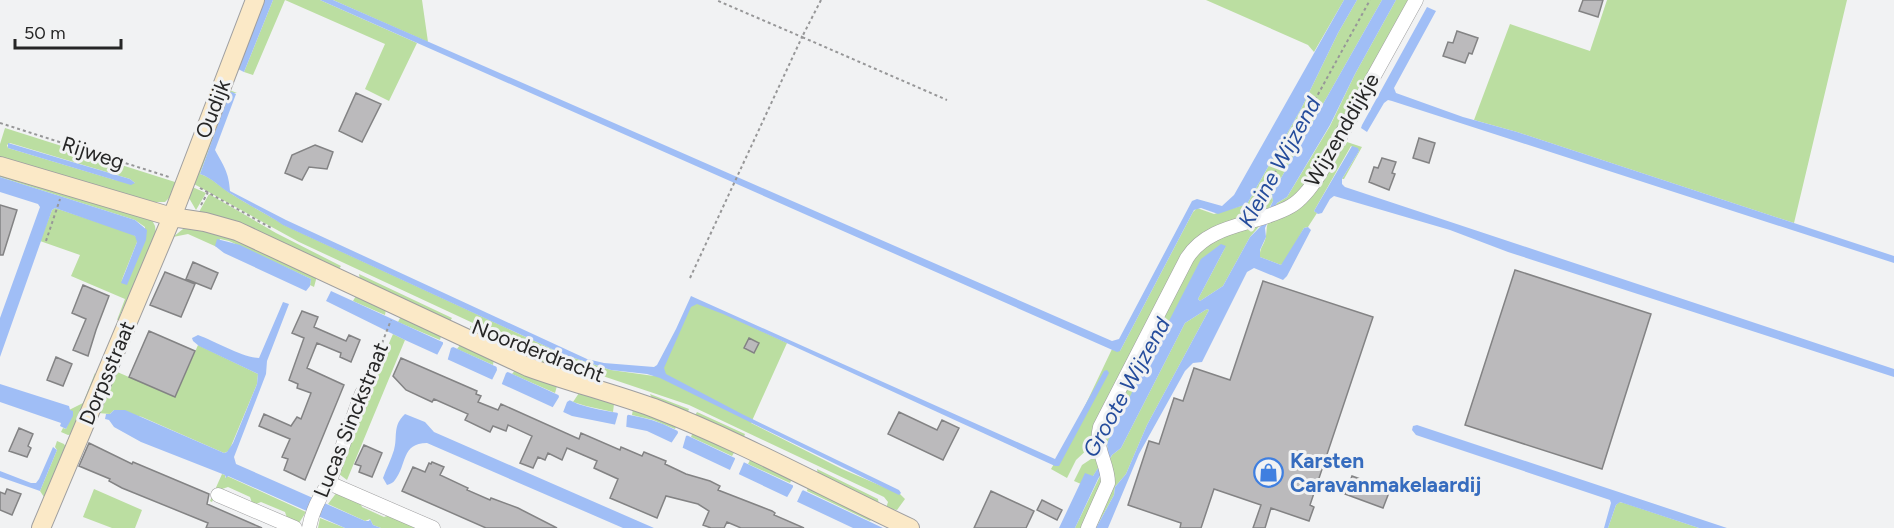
<svg xmlns="http://www.w3.org/2000/svg" width="1894" height="528" font-family="Figtree,sans-serif">
<rect width="100%" height="100%" fill="#f1f2f3"/>
<path fill="#bbdea1" fill-rule="evenodd" d="M273,0H320L417,43L389,101L365,89L385,44L285,0L253,75L244,72Z
M333,0H422L428,42Z
M1206,0H1344L1314,52L1308,45Z
M1357,0H1382L1272,194L1273,201L1268,210L1206,232L1092,435V445L1076,460L1067,478L1051,469L1073,431L1112,349L1116,351H1120L1193,212L1197,208L1214,214L1247,204L1301,109L1338,33Z
M1396,0H1411L1312,179L1300,193L1274,208L1277,203L1287,197L1330,126L1355,74Z
M1607,0H1847L1794,223L1517,132L1474,120L1510,24L1590,51Z
M227,89L237,93H229L200,174C213,178 221,188 233,195C250,206 267,214 284,225L565,355L611,370L654,376L693,299L787,343L751,423L842,469L900,494L905,499L897,510L886,508L888,502L884,497L689,405L567,364L520,345L299,242L194,184Z
M5,128L175,182L176,191L165,202H154L112,192L0,159V144ZM10,143L130,179L135,183L115,180L8,148L7,145Z
M1347,142L1362,147L1344,179H1342L1359,151L1351,146L1314,211L1317,213L1308,227L1304,228L1285,262L1281,265L1260,257C1259,248 1265,244 1266,236C1267,229 1266,227 1269,220L1284,215L1342,145L1345,146Z
M0,172L151,218L155,226L156,236L126,307L124,306L120,315L122,316L121,319L117,320L125,299L71,276L80,255L40,241L52,210L55,208L133,234L137,238V242L121,282L145,234V227L135,220L0,177Z
M190,186L206,193L196,210L189,198Z
M209,194L276,233L341,266L338,271L199,212Z
M1263,222L1250,237L1223,286L1200,301L1198,299L1226,246L1130,397L1107,444L1108,452L1105,456L1102,437L1195,254L1213,239Z
M193,226L231,237L317,276L314,287L310,285L311,279L229,241L220,239L217,247L188,234L173,237L183,229H192Z
M359,274L452,318L449,323L360,281Z
M357,294L386,309L385,315L353,301Z
M1207,309L1209,310L1147,425L1126,474L1115,487L1114,495L1096,528H1092L1108,463L1112,455L1121,448L1185,323Z
M401,316L441,336L440,340L398,322Z
M470,326L567,368L565,374L471,334Z
M393,334L405,340L347,480L339,474L369,396L367,394Z
M198,345L258,374L257,384L229,451L224,453L142,417L114,410L110,414L98,413L115,371L175,397Z
M460,345L494,359L493,365L457,349Z
M516,369L557,386L555,393L512,374Z
M95,373L97,376L73,434L68,435L61,432L63,428L66,429L71,416L69,410L83,403Z
M579,393L614,404L613,412L586,406L573,402Z
M650,394L689,409L687,414L653,401Z
M633,409L677,425L675,429L653,420L632,415Z
M697,412L745,434L743,440L694,417Z
M693,432L735,451L732,456L691,437Z
M57,441L64,444L67,449L33,524L44,497L40,491L57,450L55,447Z
M751,458L792,479L790,483L748,464Z
M1091,459H1096L1099,467L1093,476L1084,479L1081,484L1074,481L1082,465Z
M817,469L878,499L879,505L818,476Z
M222,474L225,475V478L227,476L306,512L299,523L287,518L285,512L261,502L256,504L252,503L250,497L228,487L222,489L218,488L212,502L210,501Z
M1101,474V488L1082,528H1075Z
M808,487L872,519L870,521L807,491Z
M94,489L142,510L135,528H112L83,517Z
M337,492L360,502L362,507L384,517L390,515L420,528H381L373,525L370,519L365,521L328,504Z
M1619,502L1624,503L1699,528H1608L1616,505Z
M320,518L345,528H318Z"/>
<path fill="#a0bef6" d="M265,0H273L244,72L238,69Z
M320,0H333L1112,341L1119,339L1192,201L1197,199L1222,206L1234,195L1344,0H1357L1338,33L1301,109L1247,204L1218,214L1201,208L1194,210L1120,351L1117,352Z
M1382,0H1396L1355,74L1330,125L1287,197L1277,203L1265,228L1266,237L1260,250V257L1281,265L1304,228L1308,227L1311,230L1287,276L1283,280L1254,268L1247,272L1202,362L1193,363L1185,371L1139,454L1108,528H1096L1114,495L1115,487L1126,474L1147,425L1209,310L1207,309L1185,323L1121,448L1112,455L1098,479L1075,528H1059L1085,473L1093,476L1108,452L1107,444L1111,433L1201,259L1221,244L1226,246L1198,299L1200,301L1223,286L1250,237L1261,226L1273,201L1272,194Z
M1427,7L1436,11L1394,88L1396,93L1463,117L1517,132L1894,256V263L1392,101L1388,100L1384,103L1367,132L1361,128L1362,125Z
M232,92L236,94L215,150C223,165 229,172 230,191L286,220L587,359L604,363L654,367L657,365L676,329L691,296L1055,459L1104,371L1107,370L1109,373L1059,466H1055L723,314L697,304L691,307L664,368L666,374L742,414L899,490L901,493L899,495L660,378L647,374L611,370L565,355L283,225C267,214 250,206 233,195C221,189 213,178 200,174L229,93Z
M8,143L130,179L135,183L131,185L8,148Z
M1352,146L1358,148L1359,151L1342,179V184L1345,187L1894,369V377L1508,252L1450,230L1334,196L1330,199L1322,213L1318,214L1314,211Z
M0,177L135,220L147,230L146,240L127,285L121,283L137,242L135,236L55,208L52,210L0,357V318L40,207L38,204L0,192Z
M217,239L240,245L311,279L310,286L306,291L224,253L215,246Z
M331,291L578,404C605,413 635,413 663,424L883,528H853L647,431L572,416L405,340L326,301Z
M283,302L289,304L267,361L266,374L234,457L236,464L365,521H369L370,519L373,525L381,528H345L228,476L226,478L225,475L141,442L114,427L109,420L105,419L106,414H110L114,410H125L224,453L227,452L233,443L257,384L258,374L199,346L193,341L192,338L198,335C215,341 243,358 259,358Z
M0,384L69,406L70,410L73,411V416L66,429L60,426L61,423L0,402Z
M405,414L425,422L434,432L654,528H623L427,443C401,443 407,465 395,480C393,483 390,484 387,485L383,478C386,469 391,460 394,450C398,437 392,426 405,414Z
M1417,425L1727,528H1699L1620,502L1616,505L1608,528H1604L1611,503L1610,500L1416,435L1412,430L1413,426Z
M53,447L57,450L40,491L0,477V471L31,483H36L39,479Z"/>
<path fill="#f1f2f3" d="M443,340L455,346L451,348L447,362L436,357L443,344Z
M496,363L511,370L506,373L501,386L491,382L497,370Z
M558,392L573,398L567,402L562,415L551,410L559,397Z
M616,409L630,412L627,416L626,430L614,428L618,414Z
M677,427L692,433L686,436L682,450L670,445L678,433Z
M735,454L748,460L744,462L738,476L729,472L735,459Z
M793,481L807,487L802,491L796,504L786,499L793,487Z"/>
<path fill="#bbbabc" stroke="#838384" stroke-width="1.5" d="M1583,0H1603L1598,17L1579,11Z
M1457,31L1478,38L1472,54L1469,53L1465,63L1443,56L1448,42L1453,43Z
M356,93L381,104L362,142L339,131Z
M1419,138L1435,143L1429,163L1413,158Z
M315,145L333,152L327,169L309,167L302,180L285,173L292,155Z
M1382,158L1396,162L1392,173L1395,174L1389,190L1369,182L1374,167L1378,168Z
M0,205L17,210L3,255H0Z
M193,262L218,273L211,289L186,279Z
M1515,270L1651,314L1602,469L1465,425Z
M165,272L195,284L181,317L150,305Z
M1263,281L1373,317L1310,505L1314,507L1309,521L1271,508L1265,528H1253L1261,505L1214,489L1201,528H1180L1181,523L1128,505L1149,441L1159,444L1174,398L1183,401L1194,368L1230,380Z
M83,285L109,296L96,330L88,356L73,350L86,319L72,313Z
M302,311L318,317L314,327L346,341L349,335L360,340L351,362L340,357L341,353L317,343L307,368L344,385L305,480L284,470L288,459L282,457L290,439L259,426L264,414L291,426L297,417L301,419L311,393L297,388L298,384L289,380L304,338L292,333Z
M149,331L195,351L175,397L129,377Z
M749,338L759,343L754,353L744,348Z
M56,357L72,364L63,386L47,380Z
M401,358L477,391L476,394L481,396L478,402L498,410L501,404L579,439L581,433L620,450L621,447L642,456L644,452L666,461L665,464L686,474L710,481L720,486L718,490L772,511L775,513L774,515L804,528H741L727,522L724,528H711L703,525L709,511L698,504L666,496L657,518L610,498L618,479L594,468L597,461L567,448L562,460L548,453L545,460L538,457L533,468L520,463L532,436L508,425L506,431L493,426L490,432L465,420L468,414L434,399L432,402L406,390L393,376Z
M899,412L937,430L942,420L959,428L943,460L888,434Z
M19,428L33,434L28,446L31,448L27,457L9,451Z
M89,443L132,464L133,462L209,494L207,504L262,528H206L208,523L122,488L109,481L110,479L79,466Z
M364,445L382,453L372,477L359,472L361,466L355,464Z
M432,462L444,467L440,475L468,488L467,490L490,500L491,498L518,508L557,528H486L402,491L413,467L425,472L429,463L431,464Z
M1352,476L1390,490L1383,508L1345,494Z
M7,489L21,494L12,515L0,510V492L5,494Z
M991,491L1034,511L1026,528H974Z
M1042,500L1062,510L1057,520L1037,510Z"/>
<g fill="none" stroke-linecap="round" stroke-linejoin="round">
<defs>
<path id="street" d="M329,483L433,528
M218,495L295,528
M309,528C312,511 319,497 329,483L362,393
M1088,528L1108,483C1108,462 1094,450 1100,427L1187,258C1210,222 1257,226 1291,206C1303,199 1312,186 1319,175L1416,0"/>
<path id="secondary" d="M0,166L172,217L205,222L237,231L528,367C569,382 613,393 654,408C742,442 825,488 910,528
M41,528L172,217L255,0"/>
</defs>
<use href="#street" stroke="#9f9fa0" stroke-width="15"/>
<use href="#secondary" stroke="#9f9fa0" stroke-width="20"/>
<path stroke="#979798" stroke-width="2" stroke-dasharray="3 3" stroke-linecap="butt" d="M821,0L802,37L947,100
M0,123L169,177
M200,188L273,229
M201,205L208,192
M1257,205L1370,0
M46,241L60,199
M690,278L802,37L716,0
M367,382L391,320"/>
<use href="#street" stroke="#fff" stroke-width="14"/>
<use href="#secondary" stroke="#fbe9c7" stroke-width="18"/>
</g>
<defs>
<symbol id="shop-ring" viewBox="-11 -11 22 22"><circle r="9.5" fill="#f1f2f3" stroke="#3f7fe0" stroke-width="1.5"/><path d="M-5-2.5h2.3a2.7 3.5 0 0 1 5.4 0H5L5.5 6h-11ZM-1.5-2.5h3a1.5 2.3 0 0 0-3 0Z" fill="#3f7fe0"/></symbol>
</defs>
<g fill-rule="evenodd">
<use href="#shop-ring" x="1252" y="456" width="33" height="33"/>
</g>
<g text-anchor="middle" stroke-width="6" stroke-linejoin="round" paint-order="stroke">
<g font-size="21" fill="#262626" stroke="#f1f2f3">
<text transform="translate(213 109) rotate(-69)" y="7">Oudijk</text>
<text transform="translate(1342 130) rotate(-60)" y="7">Wijzenddijkje</text>
<text transform="translate(93 153) rotate(18)" y="7">Rijweg</text>
<text transform="translate(538 351) rotate(21)" y="7">Noorderdracht</text>
<text transform="translate(107 373) rotate(-67)" y="7">Dorpsstraat</text>
<text transform="translate(351 420) rotate(-68)" y="7">Lucas Sinckstraat</text>
</g>
<g font-size="21" font-weight="bold" fill="#366cbe" stroke="#f1f2f3" text-anchor="start">
<text x="1290" y="468">Karsten<tspan x="1290" dy="24">Caravanmakelaardij</tspan></text>
</g>
<g font-size="22" font-style="italic" fill="#254c9c" stroke="#f1f2f3">
<text transform="translate(1279 162) rotate(-61)" y="8">Kleine Wijzend</text>
<text transform="translate(1126 387) rotate(-61)" y="8">Groote Wijzend</text>
</g>
</g>
<path d="M15 39v9h106v-9" fill="none" stroke="#262626" stroke-width="3"/>
<text x="24" y="39" font-size="18" fill="#262626" stroke="#f1f2f3" stroke-width="4.5" paint-order="stroke">50 m</text>
</svg>
